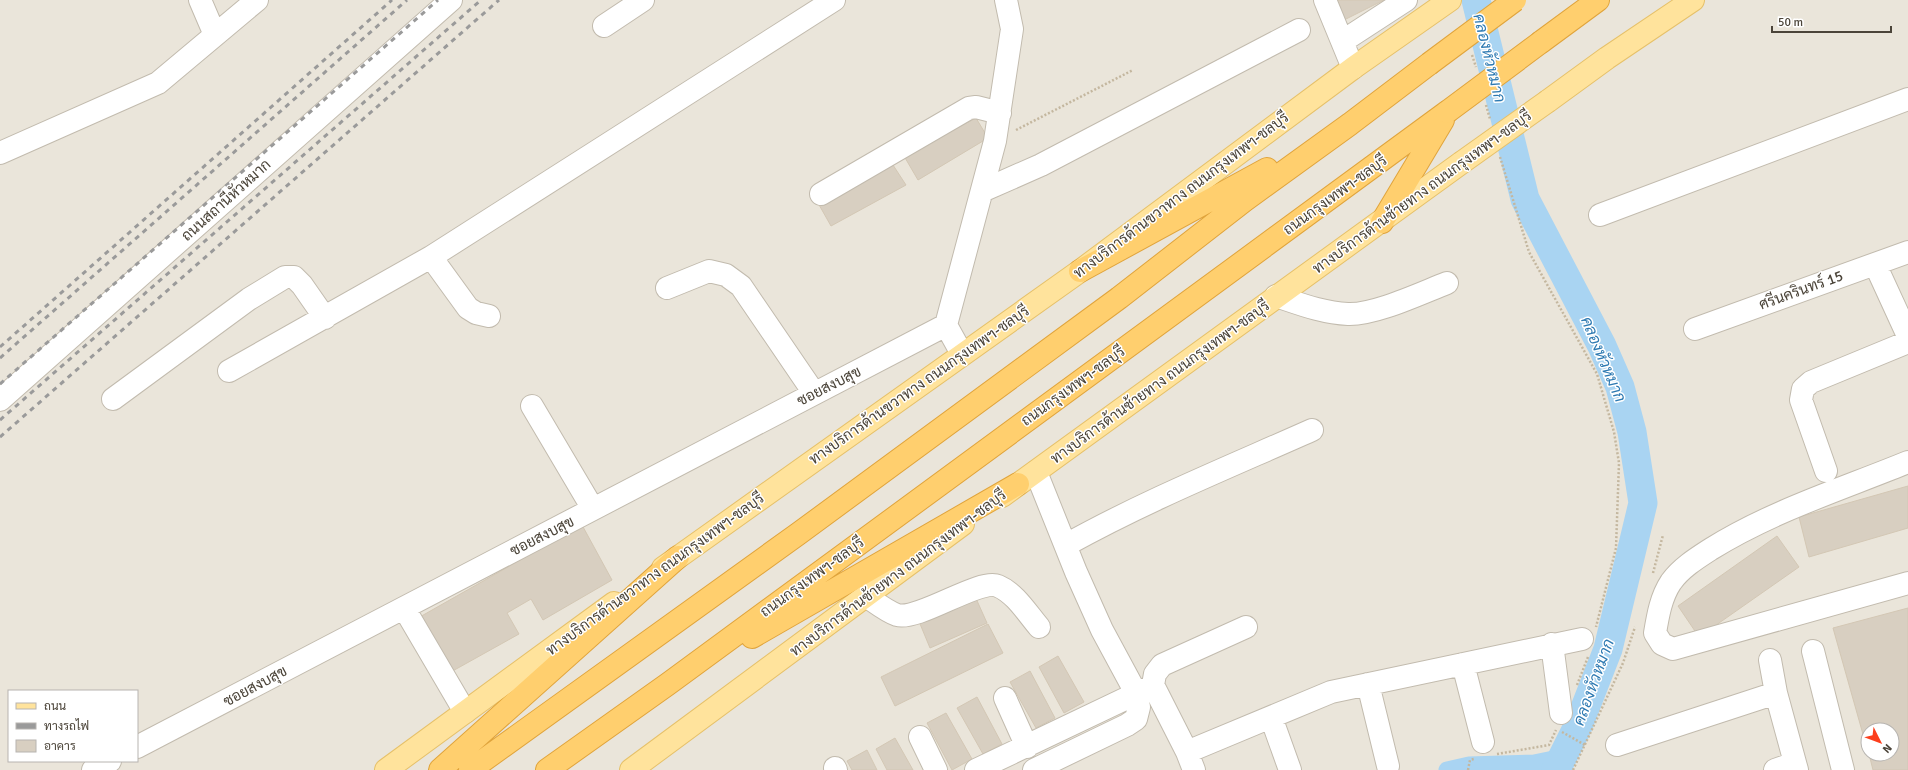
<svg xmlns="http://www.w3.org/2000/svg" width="1908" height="770" font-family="Signika,Sarabun,sans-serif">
<rect width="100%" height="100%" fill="#f6f3ec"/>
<path fill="#eae5da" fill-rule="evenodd" d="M0,0H1908V770H0ZM9,691H137V761H9ZM1868,730H1892V754H1868Z"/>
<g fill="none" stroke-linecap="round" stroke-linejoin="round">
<path stroke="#a9d4f2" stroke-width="17" d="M1447,770L1469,765L1534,763L1563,757"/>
<path stroke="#a9d4f2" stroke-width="29" d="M1476,0L1525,199L1602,346L1620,387L1632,432L1643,503L1608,649L1578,726L1556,770"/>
</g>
<path fill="#d8cfc1" stroke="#d3c7b4" d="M1331,0H1384L1342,21Z
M976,118L988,138L918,180L904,156Z
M893,165L906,185L831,226L818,203Z
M1908,486V528L1809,557L1799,517Z
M582,525L612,580L543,620L531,599L507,613L519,634L449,673L418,618Z
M1777,536L1799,567L1699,637L1678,606Z
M974,594L987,623L930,648L918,619Z
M1908,608V770H1873L1869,754H1892V730H1868V752L1833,628Z
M988,624L1003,653L895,706L881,677Z
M1058,656L1084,702L1064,713L1039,667Z
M1030,671L1055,718L1036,728L1010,682Z
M977,697L1002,744L983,754L957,708Z
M946,713L972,759L952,770L927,723Z
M895,738L913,770H887L876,749Z
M867,750L877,770H852L847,761Z"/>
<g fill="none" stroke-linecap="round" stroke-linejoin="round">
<defs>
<path id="minor" d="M200,0L215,35
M1325,0L1353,68
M604,26L643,0
M1343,41L1406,0
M0,153L158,83L257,0
M982,191L1041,165L1299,30
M821,194L969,108L976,107L1000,113
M1600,215L1908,99
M431,257L468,308L476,313L489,316
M1875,264L1908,336
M667,288L709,271L726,275L741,286L814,393
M1276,296C1300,304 1323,313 1348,314C1375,315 1421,293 1447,283
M1695,329L1908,252
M962,354L946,325L995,141L1012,29L1006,0
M229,371L431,257L834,0
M113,399L249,299L285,277H294L302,285L325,318
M0,400L451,0
M532,406L593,509
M1908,462C1842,489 1772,511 1711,549C1697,558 1681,568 1671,582C1661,597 1658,615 1655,633L1662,644L1673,649L1908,583
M1826,471L1801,400L1803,389L1811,382L1908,342
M1066,545C1145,501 1229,467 1312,430
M866,596C875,602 886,611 897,615C919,621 979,578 998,586C1015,593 1027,613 1039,627
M404,608L465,712
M1552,644L1561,713
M1813,651L1843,770
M1770,660L1776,693L1797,770
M1463,664L1483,742
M1368,684L1388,766
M1005,698L1027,747
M1271,717L1290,770
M920,737L936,770
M1617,745L1776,693
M137,747L946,325
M1187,752L1331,692L1582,639
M835,768L836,770
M93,770L110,761
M976,770L1150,687
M1034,770L1127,725L1136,719L1139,707L1136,693L1102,630L1076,572L1036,472
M1194,770L1187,752L1153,685L1155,674L1162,665L1246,627
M1775,770L1795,763"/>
<path id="major" d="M1548,101L1607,58L1693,0
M1002,496L1461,163
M663,568L1080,271L1353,68L1450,0
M386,770L614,603
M631,770L963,524"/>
<path id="highway" d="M1541,42L1598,0
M1382,222L1443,120
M1080,271L1267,169
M752,637L1018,484
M440,770L678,557
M470,770L798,534L1119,298L1245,200L1350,124L1429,64
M547,770L668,684L1447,112"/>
</defs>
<use href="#minor" stroke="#c2bbae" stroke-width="24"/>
<use href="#major" stroke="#e6c16a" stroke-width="24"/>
<use href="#highway" stroke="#e0a43c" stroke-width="24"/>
<path stroke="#c4b79f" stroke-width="2.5" stroke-dasharray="2 2" stroke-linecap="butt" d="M1472,55L1476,67
M1486,105L1490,119
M1016,130L1133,70
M1500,157L1529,252L1597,374L1614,432L1619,463L1616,548L1596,627
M1653,573L1663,535
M1577,685L1588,657
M1562,732L1585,745
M1497,754L1549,745L1556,730
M1468,770L1470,760L1474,759
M1573,770L1623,663L1635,627"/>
<use href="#minor" stroke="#fff" stroke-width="22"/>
<use href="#major" stroke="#ffe39c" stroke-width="22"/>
<use href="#highway" stroke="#ffcf6e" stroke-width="22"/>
<path stroke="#9a9a9a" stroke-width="3" stroke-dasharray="5 5" stroke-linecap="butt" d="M0,347L392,0
M0,358L407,0
M0,384L438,0
M0,420L481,0
M0,437L499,0"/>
<defs>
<path id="major-bridge" d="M1461,163L1548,101"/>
<path id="highway-bridge" d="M1429,64L1515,0
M1447,112L1541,42"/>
</defs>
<use href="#major-bridge" stroke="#e6c16a" stroke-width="24" stroke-linecap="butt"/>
<use href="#highway-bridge" stroke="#e0a43c" stroke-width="24" stroke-linecap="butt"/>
<use href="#major-bridge" stroke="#ffe39c" stroke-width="22"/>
<use href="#highway-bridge" stroke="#ffcf6e" stroke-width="22"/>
</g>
<g text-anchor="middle" stroke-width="3" stroke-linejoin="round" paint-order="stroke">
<g font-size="15" fill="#4b4439" stroke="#fff">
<text transform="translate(1422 192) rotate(-36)" y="5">ทางบริการด้านซ้ายทาง ถนนกรุงเทพฯ-ชลบุรี</text>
<text transform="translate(1181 195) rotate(-37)" y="5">ทางบริการด้านขวาทาง ถนนกรุงเทพฯ-ชลบุรี</text>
<text transform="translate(1335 195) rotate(-36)" y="5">ถนนกรุงเทพฯ-ชลบุรี</text>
<text transform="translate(226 200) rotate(-42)" y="5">ถนนสถานีหัวหมาก</text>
<text transform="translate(1801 290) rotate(-20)" y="5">ศรีนครินทร์ 15</text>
<text transform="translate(1160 382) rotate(-36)" y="5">ทางบริการด้านซ้ายทาง ถนนกรุงเทพฯ-ชลบุรี</text>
<text transform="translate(919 385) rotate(-35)" y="5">ทางบริการด้านขวาทาง ถนนกรุงเทพฯ-ชลบุรี</text>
<text transform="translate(829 386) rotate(-27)" y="5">ซอยสงบสุข</text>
<text transform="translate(1073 386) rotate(-36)" y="5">ถนนกรุงเทพฯ-ชลบุรี</text>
<text transform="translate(542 536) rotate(-27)" y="5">ซอยสงบสุข</text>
<text transform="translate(898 573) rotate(-37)" y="5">ทางบริการด้านซ้ายทาง ถนนกรุงเทพฯ-ชลบุรี</text>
<text transform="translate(655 574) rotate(-36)" y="5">ทางบริการด้านขวาทาง ถนนกรุงเทพฯ-ชลบุรี</text>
<text transform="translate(812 577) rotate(-36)" y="5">ถนนกรุงเทพฯ-ชลบุรี</text>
<text transform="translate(255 686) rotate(-28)" y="5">ซอยสงบสุข</text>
</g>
<g font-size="16" font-style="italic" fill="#2e7ab2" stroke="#fff">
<text transform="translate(1490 58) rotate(76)" y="6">คลองหัวหมาก</text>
<text transform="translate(1604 359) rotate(67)" y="6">คลองหัวหมาก</text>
<text transform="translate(1593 682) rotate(-70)" y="6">คลองหัวหมาก</text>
</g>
</g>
<rect x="8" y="690" width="130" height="72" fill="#ffffff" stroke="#b7b4b0"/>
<rect x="16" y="703" width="20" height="6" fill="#ffe39c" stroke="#b7b4b0"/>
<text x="44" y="710" font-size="12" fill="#4b4439">ถนน</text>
<rect x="16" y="723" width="20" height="6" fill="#9a9a9a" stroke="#b7b4b0"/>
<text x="44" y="730" font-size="12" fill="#4b4439">ทางรถไฟ</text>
<rect x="16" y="740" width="20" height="12" fill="#d8cfc1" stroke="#b7b4b0"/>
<text x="44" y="750" font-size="12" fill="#4b4439">อาคาร</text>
<g transform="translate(1880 742) rotate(132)"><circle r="19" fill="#ffffff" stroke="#b7b4b0"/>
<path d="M0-3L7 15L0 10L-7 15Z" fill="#fc3f1d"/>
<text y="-6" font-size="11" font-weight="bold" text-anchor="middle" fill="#4b4439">N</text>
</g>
<path d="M1772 26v6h119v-6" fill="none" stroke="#4b4439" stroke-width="2"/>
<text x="1778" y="26" font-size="12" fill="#4b4439" stroke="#ffffff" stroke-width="3" paint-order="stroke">50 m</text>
</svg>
